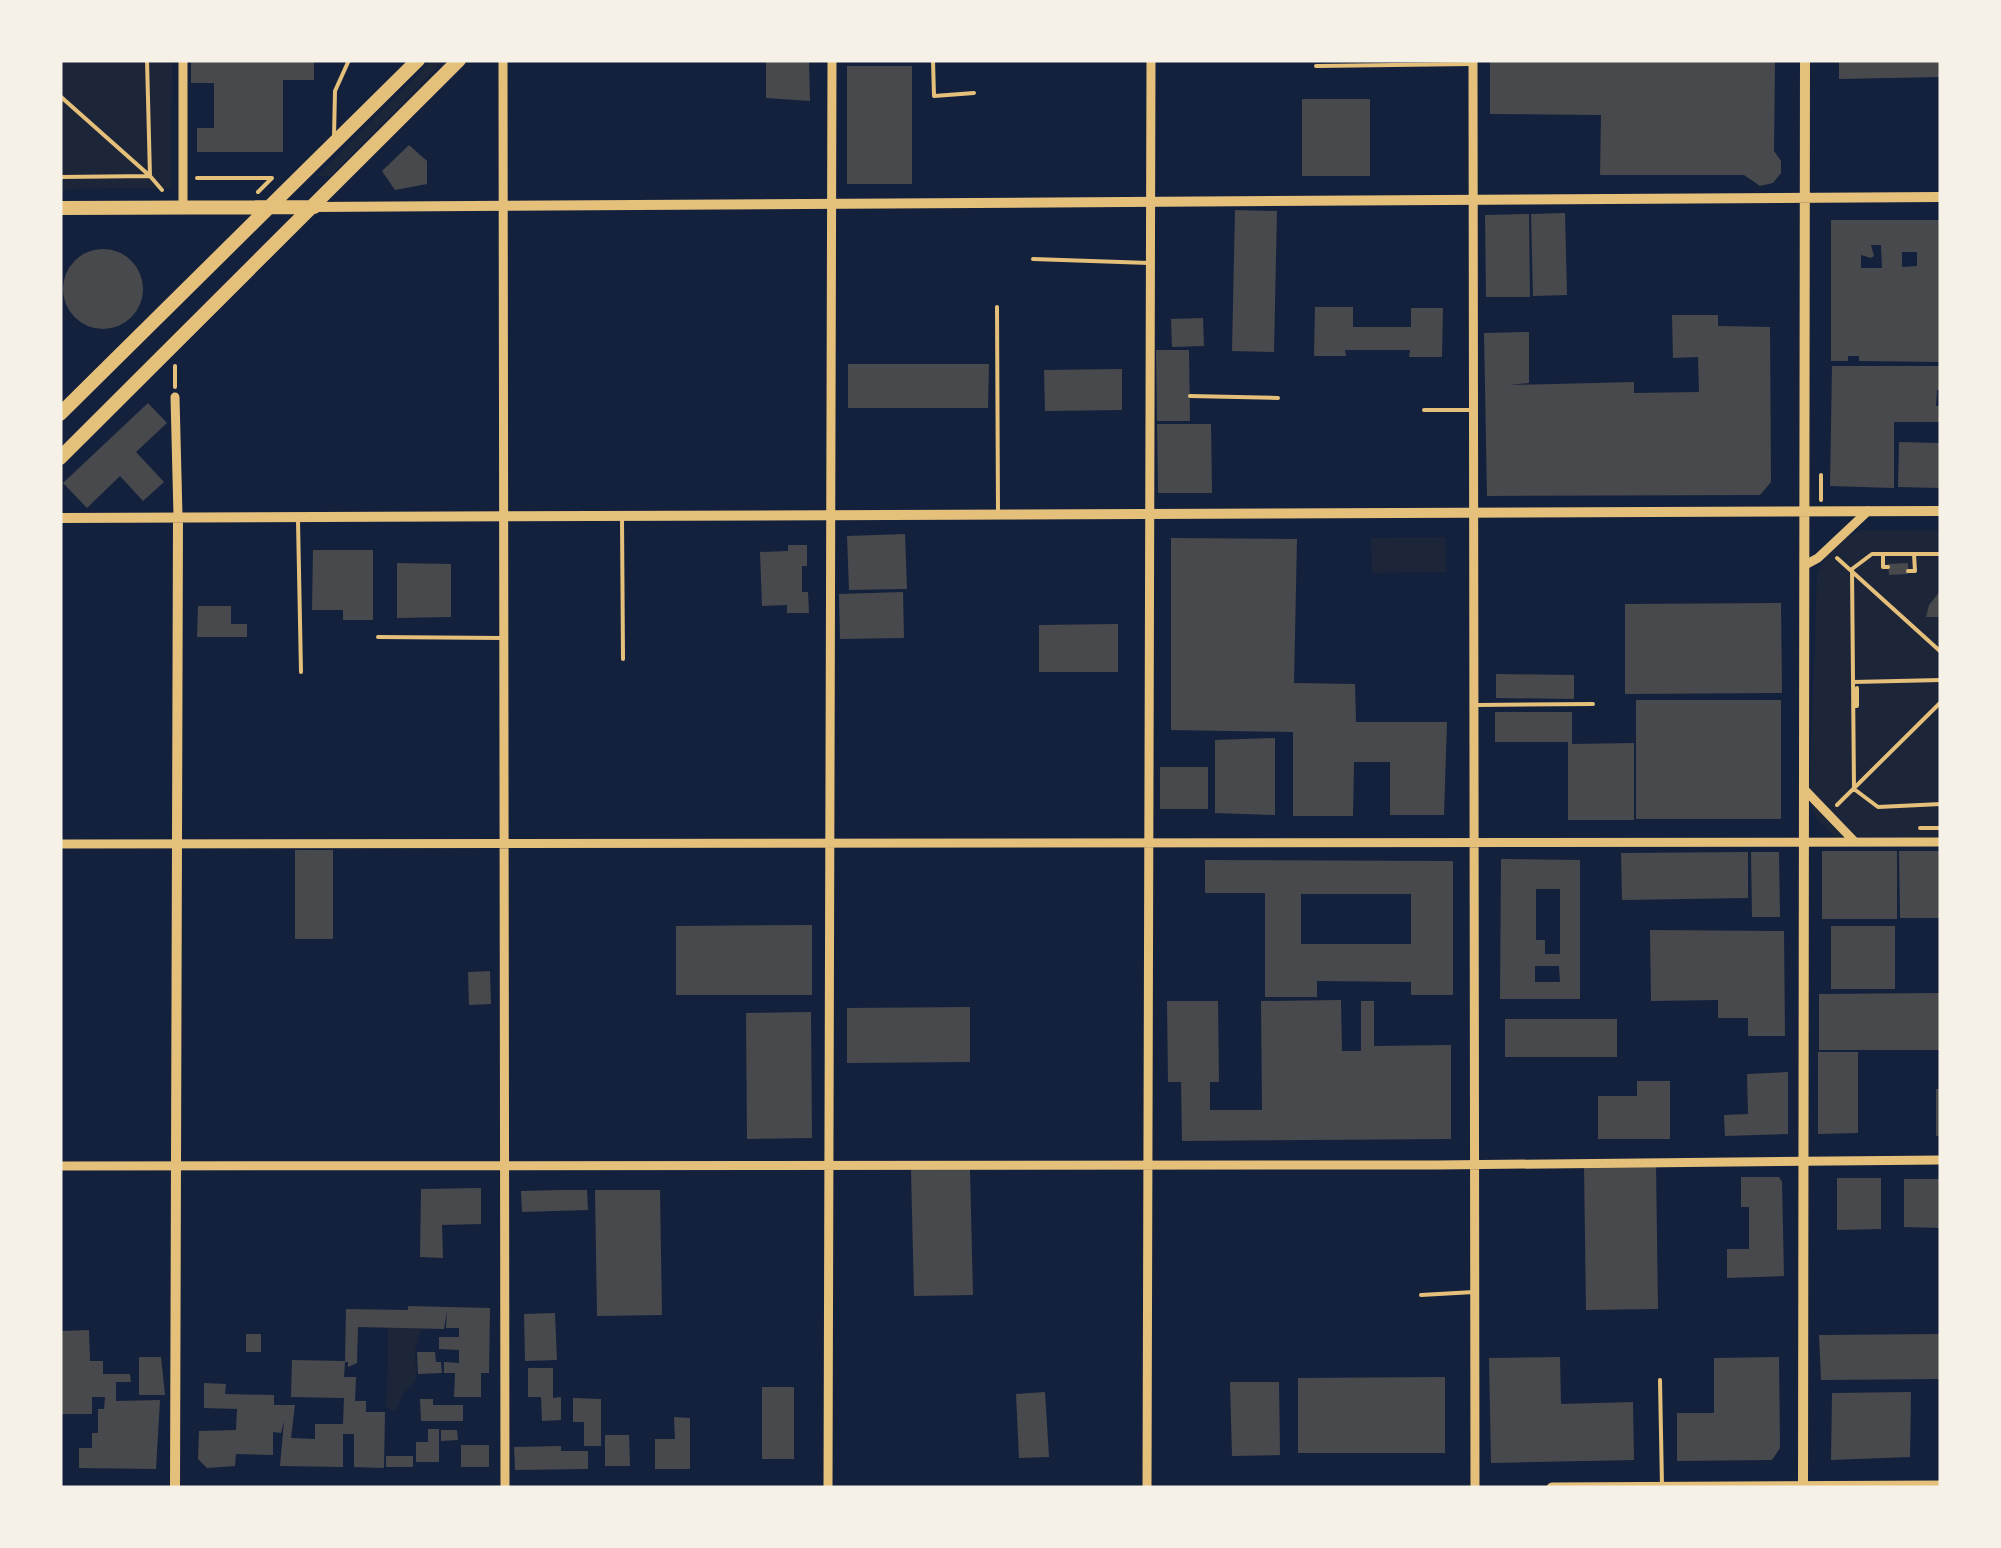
<svg xmlns="http://www.w3.org/2000/svg" width="2001" height="1548" font-family="Inter,sans-serif">
<rect width="100%" height="100%" fill="#14213d"/>
<path fill="#1d2539" d="M60,60H172L171,188L60,189Z
M432,60H445L330,176H317Z
M1862,530L1941,531V838L1836,837C1822,828 1813,815 1809,799L1817,579C1822,555 1839,539 1862,530Z
M1445,537L1446,572L1372,573L1371,538Z
M388,1328H422L415,1350L416,1380L404,1392L397,1409L393,1411L387,1408Z"/>
<path fill="#48494c" fill-rule="evenodd" d="M191,60H314V80H283V152H197V128H214V83H191Z
M766,60H809L810,101L766,98Z
M1490,60H1775L1774,151L1781,161V173L1773,183L1760,186L1744,175H1600L1601,115L1490,114Z
M1839,60H1941V77L1839,79Z
M847,66H912V184H847Z
M1302,99H1370V176H1302Z
M409,145L427,161V184L395,190L382,171Z
M1235,210L1277,211L1274,352L1232,351Z
M1565,213L1567,295L1533,296L1531,214Z
M1529,214L1530,297H1486L1485,215Z
M1831,220H1941V362L1859,361V356H1848V361H1831ZM1871,245H1881L1882,268H1861V255L1871,258L1874,256ZM1902,252H1917V266L1902,267Z
M63 289a40 40 0 1 1 80 0a40 40 0 1 1-80 0Z
M1315,307H1353V327H1411V308H1443L1442,357H1409L1410,350H1345L1346,356H1314Z
M1672,315H1718V326L1770,327L1771,482L1760,495L1487,496L1484,333L1529,332V383L1509,385L1634,382V393L1699,392L1698,357L1673,358Z
M1203,318L1204,346L1172,347L1171,319Z
M1156,350H1189L1190,421H1157Z
M848,364H989L988,408H848Z
M1832,366H1941V390H1937L1936,406H1941V422H1894V488L1830,486Z
M1122,369V410L1045,411L1044,370Z
M148,403L167,423L136,452L164,482L143,501L120,476L87,508L63,483Z
M1157,424H1211L1212,493H1158Z
M1899,442L1941,443V488L1898,487Z
M905,534L907,589L849,590L847,536Z
M1171,538L1297,539L1294,683L1355,684L1356,722H1447L1444,815H1390V762H1354L1353,816H1293V732L1171,730Z
M788,545H807V566H802V592H808L809,613H787V605L762,606L760,552L788,551Z
M313,550H373V620H343V610H312Z
M397,563L451,564V617L397,618Z
M1908,563V574L1889,575L1888,564Z
M1941,590V617H1926L1929,605Z
M903,592L904,638L840,639L839,594Z
M1781,603L1782,693L1625,694V604Z
M198,606H231V624H247V637H197Z
M1118,624V672H1039V625Z
M1496,674L1574,675V699L1496,698Z
M1636,700H1781V819H1636Z
M1495,712H1572V744L1634,743V820H1568V742H1495Z
M1275,738V815L1215,813V740Z
M1160,767H1208V809H1160Z
M295,850H333V939H295Z
M1822,851H1897V919H1822Z
M1899,851H1941V918H1900Z
M1748,852V898L1622,900L1621,853Z
M1751,852H1779L1780,917H1752Z
M1501,859L1580,860V999H1500ZM1536,889H1560V954H1545V940H1536ZM1535,966H1559L1560,982H1535Z
M1205,860L1453,861V995H1411V982L1317,981V997H1265V893H1205ZM1301,894H1411V944H1301Z
M812,925V995H676V926Z
M1831,926H1895V989H1831Z
M1650,930L1784,931L1785,1036H1748V1018H1718V1000L1651,1001Z
M490,971L491,1004L469,1005L468,972Z
M1941,993V1050H1819V994Z
M1341,1000L1342,1051H1361V1001H1374V1046L1451,1045V1139L1182,1141L1181,1082H1168L1167,1001H1218L1219,1082H1210V1110H1262L1261,1001Z
M970,1007V1062L847,1063V1008Z
M811,1012L812,1138L747,1139L746,1013Z
M1505,1019H1617V1057H1505Z
M1818,1052H1858V1133L1818,1134Z
M1788,1072V1134L1725,1136L1724,1115L1748,1114L1747,1074Z
M1637,1081H1670V1139H1598V1096H1637Z
M1936,1089H1941V1136H1936Z
M1656,1165L1658,1309L1586,1310L1584,1166Z
M970,1169L973,1295L914,1296L911,1170Z
M1741,1177H1779L1782,1182L1784,1276L1727,1278V1249H1749V1207H1741Z
M1837,1178H1881V1229L1837,1230Z
M1904,1179H1941V1228L1904,1227Z
M481,1188V1224L442,1225L443,1258L420,1257L421,1189Z
M561,1190H587L588,1210L522,1212L521,1191Z
M595,1190H660L662,1315L597,1316Z
M408,1306L490,1308L489,1373H481V1397H454L455,1373H444V1362L459,1363V1350L439,1349V1337H459V1328H446L447,1311L444,1329L358,1327L357,1363L348,1367V1362H345L344,1377H356L355,1401H366V1412H385L384,1468L354,1467V1434H343V1467L280,1466L284,1421L281,1433L273,1432V1455L236,1454L235,1466L207,1468L198,1459L199,1431L236,1430L237,1409L204,1408V1383L226,1384L225,1394L274,1395V1405H295L291,1438L315,1439V1424H343L344,1398L291,1397L292,1360L345,1361L346,1309L408,1310Z
M555,1313L557,1360L525,1361L524,1314Z
M89,1330L90,1361H103V1374H130L131,1382H116V1401L160,1400L156,1469L79,1468V1448H92V1433H98V1409H104L105,1397H92V1414H61L60,1331Z
M246,1334H261V1352H246Z
M1941,1334V1379L1821,1380L1819,1335Z
M417,1352H435L436,1362H441L442,1373L418,1374Z
M139,1357H161L165,1395H139Z
M1560,1357L1561,1404L1633,1402L1634,1460L1491,1463L1489,1358Z
M1779,1357L1780,1448L1772,1460L1677,1461V1413H1714V1358Z
M528,1368H553V1398L561,1397V1420L542,1421L541,1397H528Z
M1445,1377V1453H1298V1378Z
M1230,1382H1279L1280,1455L1232,1456Z
M762,1387H794V1459H762Z
M1045,1392L1049,1457L1019,1458L1016,1394Z
M1911,1392L1910,1457L1831,1460L1832,1393Z
M573,1398L601,1399V1446H584V1422H573Z
M420,1399H433V1405H463V1421H421Z
M674,1417L690,1418V1469H655V1439H675Z
M428,1429H439V1462H416V1442H428Z
M441,1430H457L458,1440L441,1441Z
M605,1435H629L630,1466H605Z
M461,1445H489V1467H461Z
M561,1446V1451H588V1469L515,1470L514,1447Z
M386,1456H413V1467H386Z"/>
<g fill="none" stroke-linecap="round" stroke-linejoin="round">
<path stroke="#e5c07b" stroke-width="4" d="M147,60L150,176L162,190
M60,96L150,176L60,177
M197,178H272L258,192
M175,366V387
M1821,475V500
M1883,554V567H1888
M1941,554H1872L1852,569L1854,789L1878,807L1941,804
M1837,558L1941,652
M1908,571H1915L1914,554
M1853,682L1941,680
M1853,706H1857V688
M1837,805L1941,702"/>
<path stroke="#e5c07b" stroke-width="4" d="M933,60L934,96L974,93
M1316,66L1471,64
M334,137L335,91L349,60
M1033,259L1149,263
M997,307L998,512
M1190,396L1278,398
M1424,410H1472
M622,519L623,659
M298,521L301,672
M378,637L502,638
M1478,705L1593,704
M1920,828H1941
M1421,1295L1474,1292
M1660,1380L1662,1486"/>
<path stroke="#e5c07b" stroke-width="9" d="M503,60L505,1488
M1473,60L1475,1488
M183,207V60
M175,397L178,516
M1805,565L1818,558L1868,511
M1805,790L1855,842
M60,844L1941,842
M60,1166L1437,1165L1941,1160
M828,1488L832,60
M1147,1488L1151,60"/>
<path stroke="#e5c07b" stroke-width="10" d="M314,207L1941,197
M60,518L1941,511
M175,1488L178,516
M1803,1488L1805,60"/>
<path stroke="#e5c07b" stroke-width="11" d="M1552,1488L1941,1486"/>
<path stroke="#e5c07b" stroke-width="14" d="M60,208L314,207
M60,414L418,60
M60,458L459,60"/>
</g>
<rect width="2001" height="1548" fill="none" stroke="#f6f1e7" stroke-width="125"/>
</svg>
